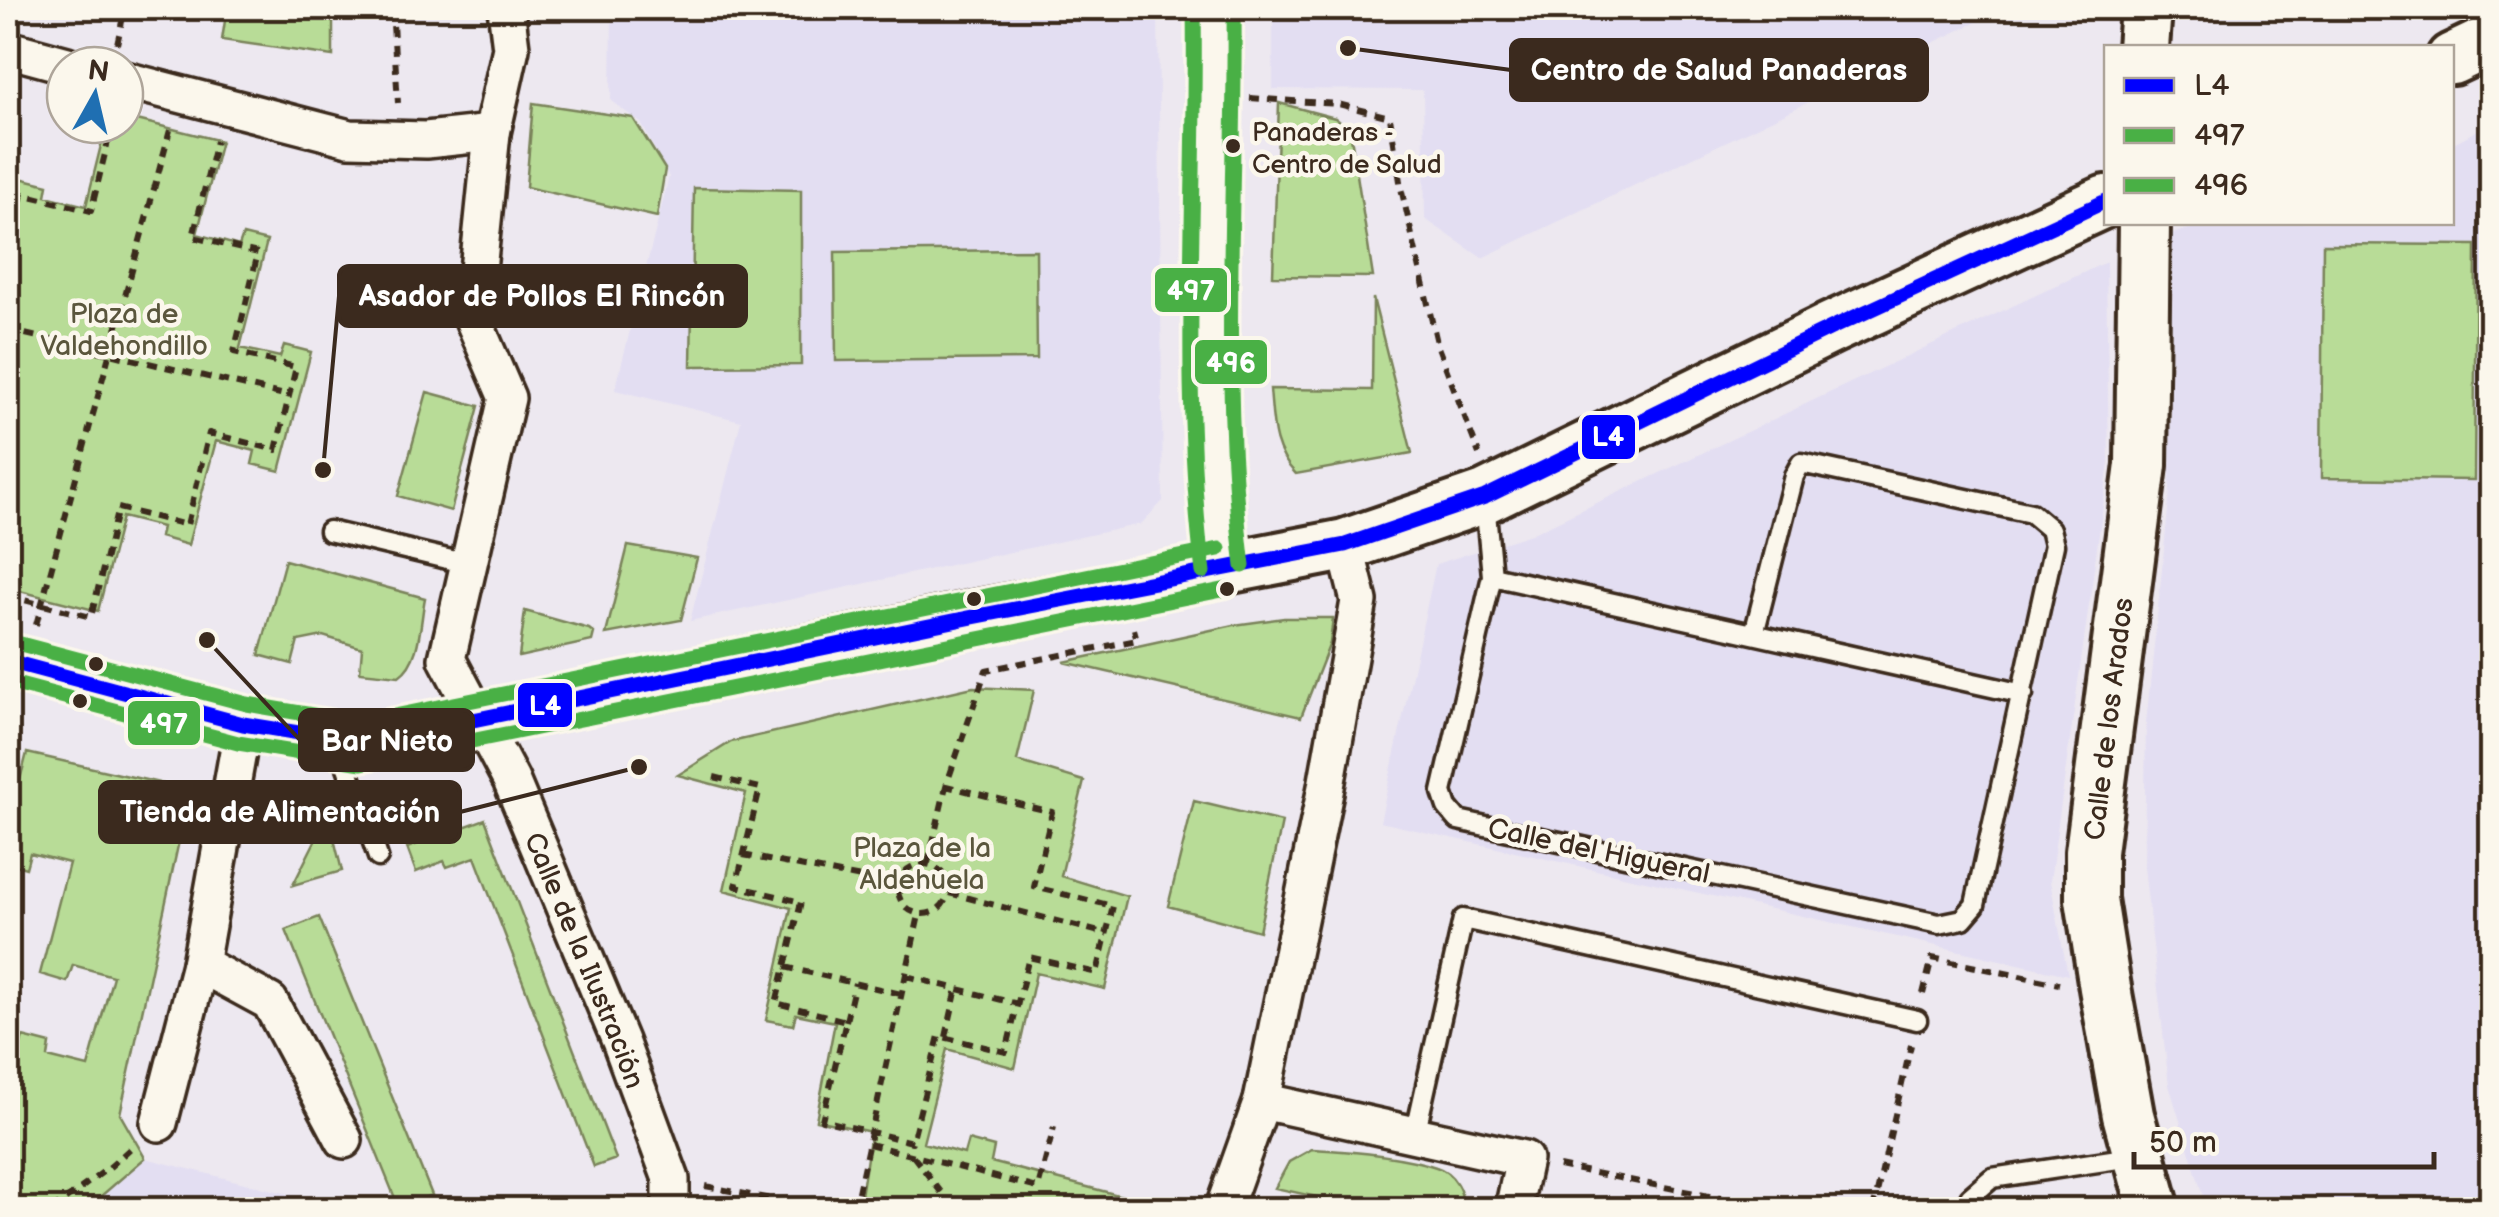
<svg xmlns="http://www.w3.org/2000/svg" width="2499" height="1217" font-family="'Balsamiq Sans',sans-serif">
<rect width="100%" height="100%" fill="#ede8f0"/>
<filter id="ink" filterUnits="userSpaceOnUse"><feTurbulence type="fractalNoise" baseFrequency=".01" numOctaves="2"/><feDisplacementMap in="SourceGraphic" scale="20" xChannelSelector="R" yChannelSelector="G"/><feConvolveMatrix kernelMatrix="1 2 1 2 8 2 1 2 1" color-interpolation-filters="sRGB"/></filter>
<g filter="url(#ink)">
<path fill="#e3def2" d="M612,8H1158L1163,501L1141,524L690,621L741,421L615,390L669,177L641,123L611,101Z
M1273,8H2006L1482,258L1425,219L1423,90L1273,89Z
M2491,123V1209H2207L2169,1085L2144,867L2146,723L2170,491L2173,234L2209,222H2452V144Z
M2106,262L2109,463L2050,881L2068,975L1380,822L1436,564L1531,534Z
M145,1158L348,1209L86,1210Z"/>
<path fill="#b8dc97" stroke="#7a835a" stroke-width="2.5" d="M227,8H333V56L222,40Z
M533,103L633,118L665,169L657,217L526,187Z
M1279,103L1335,118L1350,130L1373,277L1273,276Z
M125,117L221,141L197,234L239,246L243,235L267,241L240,348L280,357L284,345L311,352L280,471L252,464L255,451L216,441L188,545L160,537L162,527L122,517L98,611L8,588V504L11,490L8,488V231L20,178L48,185L46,196L86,206L106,125H125Z
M694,188L801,190V365L691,366Z
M2323,244L2476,245L2474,480L2321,478Z
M1036,250L1037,359L836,361L835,252Z
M1373,298L1412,453L1296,474C1272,450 1273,422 1270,389L1372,390Z
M427,392L479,406L451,511L398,496Z
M628,546L697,558L681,620L606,634Z
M285,560L425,598C420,622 421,661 399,676L360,672L362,648L323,636L298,641L292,664L259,655Z
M525,611L589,629L594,633L592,641L519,657Z
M1284,618H1333L1330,643L1301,717L1064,662L1234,625Z
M973,687L1034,690L1017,761L1084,781L1061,876L1127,896L1105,989L1036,973L1015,1068L947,1049L923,1143L964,1154L968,1140L994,1147L991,1162L1172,1209H859L871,1132L816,1120L835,1022L796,1014L793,1025L766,1020L791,908L724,890L746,793L678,775L731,742Z
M27,753L190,790L120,1114L145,1158L86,1209H8V1092L23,1037L50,1044L48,1057L88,1067L113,976L73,965L67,982L40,974L69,863L30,853L26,868L8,863V826Z
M1194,801L1282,822L1259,931L1168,906Z
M328,815L342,871L293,885Z
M485,819L616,1159L594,1167L475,857L447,867L444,861L416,872L407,848Z
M319,917L432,1195L399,1208L286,930Z
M1312,1149C1350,1151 1400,1155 1436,1167C1453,1172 1466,1193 1461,1209H1373L1275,1188L1289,1162Z"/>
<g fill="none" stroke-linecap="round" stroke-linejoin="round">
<defs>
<path id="lane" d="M1485,502L1492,576
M329,531L468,564
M1754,634L1794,476L1801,463L2031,513L2050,529L2054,545L1975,905L1963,919L1939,924L1458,820L1447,807L1442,792L1492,576L2023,694
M339,744L378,857
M1415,1135L1463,919L1917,1020
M1966,1210L1970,1197L1992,1178L2138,1156"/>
<g id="street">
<path id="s1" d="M506,8L511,48L492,133L473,319L507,398L447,659L511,780L620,1041L671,1179V1210"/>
<path d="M1214,8C1215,81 1216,154 1214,228C1211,343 1206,455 1223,569"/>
<path d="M8,49L67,65"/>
<path d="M125,80L349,138L426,140L492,133"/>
<path d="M200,964L270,1002L344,1140"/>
<path d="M1262,1101L1524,1159L1513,1210"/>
<path d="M159,1123L200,964L243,724"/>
<path d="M1223,1210L1262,1101L1326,787L1359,601L1345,545"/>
</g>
<path id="secondary" d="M2143,48L2146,8
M2452,59L2492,40
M2144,222L2141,465L2091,852V899L2105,988L2128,1115L2154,1210
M8,661L243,724L361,743L973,617L1345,545L1485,497L1831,328L2106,201"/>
</defs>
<use href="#lane" stroke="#3b2a1e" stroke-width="25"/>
<use href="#street" stroke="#3b2a1e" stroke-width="42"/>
<use href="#secondary" stroke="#3b2a1e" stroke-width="58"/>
<path stroke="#3b2a1e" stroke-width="6" stroke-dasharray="10 8" stroke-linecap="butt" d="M392,8L398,103
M117,44L125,8
M1250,98L1338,104L1390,117L1401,188L1438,347L1479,454
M8,254L22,194L91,211L112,125
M8,330L289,396
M8,484L18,486L8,530
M8,596L91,617L118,508L187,525L209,433L276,450L296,367L234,352L258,253L193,237L216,141
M36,625L170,130
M714,777L760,788L736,886L801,902L776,1003L846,1021L822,1120L912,1142L939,1036L1006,1052L1029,957L1097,973L1113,906L1034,887L1052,812L946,786
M743,855L897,885
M928,863L946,786L986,670L1137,640L1134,629
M898 889a25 25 0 1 1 50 0a25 25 0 1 1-50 0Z
M949,893L1107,934
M785,967L901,994
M906,976L1018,1004
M1923,994L1932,958L2059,984
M846,1021L855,983
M946,1037L957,988
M869,1144L1038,1188L1054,1127
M913,1156L955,1210
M1559,1166L1780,1210
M705,1186L827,1210
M51,1210L111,1166L133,1146
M854,1210L919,915
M1873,1210L1911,1045"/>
<use href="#lane" stroke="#fbf7ec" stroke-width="18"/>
<use href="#street" stroke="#fbf7ec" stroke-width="35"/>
<use href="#secondary" stroke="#fbf7ec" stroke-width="50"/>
<defs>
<path id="bus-1" d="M8,661L243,724L361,743L973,617L1345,545L1485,497L1831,328L2106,201"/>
<path id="bus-2" d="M1194,8C1197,196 1180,385 1203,572
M8,682L238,743L362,763L1227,589"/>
<path id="bus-3" d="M1234,8C1236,193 1220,383 1243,566
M13,642L247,704L360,723L1219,549"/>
</defs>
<use href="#bus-1" stroke="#fbf7ec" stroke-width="22"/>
<use href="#bus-2" stroke="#fbf7ec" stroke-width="22"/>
<use href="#bus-3" stroke="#fbf7ec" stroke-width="22"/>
<use href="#bus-1" stroke="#00f" stroke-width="15"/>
<use href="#bus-2" stroke="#49b045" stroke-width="15"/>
<use href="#bus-3" stroke="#49b045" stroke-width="15"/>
</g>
</g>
<g fill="#3b2a1e" stroke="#fbf7ec" stroke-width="4">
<circle cx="1233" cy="146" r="9"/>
<circle cx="1227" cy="589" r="9"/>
<circle cx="974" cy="599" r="9"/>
<circle cx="96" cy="664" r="9"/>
<circle cx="80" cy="701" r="9"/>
</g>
<g text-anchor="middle" stroke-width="9" stroke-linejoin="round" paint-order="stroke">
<g font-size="26" fill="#3b2a1e" stroke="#fbf7ec" text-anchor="start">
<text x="1252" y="141">Panaderas -<tspan x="1252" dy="32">Centro de Salud</tspan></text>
</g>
<g font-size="28" fill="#5a563c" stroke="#fbf7ec">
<text x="124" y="323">Plaza de<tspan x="124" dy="32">Valdehondillo</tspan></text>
<text x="922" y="857">Plaza de la<tspan x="922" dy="32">Aldehuela</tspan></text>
</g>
<g font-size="28" fill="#3b2a1e" stroke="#fbf7ec">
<text transform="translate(2108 719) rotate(-83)" y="10">Calle de los Arados</text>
<text transform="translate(1599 850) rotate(12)" y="10">Calle del Higueral</text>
<text dy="10" stroke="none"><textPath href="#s1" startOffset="1000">Calle de la Ilustración</textPath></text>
</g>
</g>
<path fill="none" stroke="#3b2a1e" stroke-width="4" d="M1348 48L1511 70M323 470L339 296M207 640L300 740M639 767L460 812"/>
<g fill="#3b2a1e" stroke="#fbf7ec" stroke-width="4">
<circle cx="1348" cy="48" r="10"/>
<circle cx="323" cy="470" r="10"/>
<circle cx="207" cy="640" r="10"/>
<circle cx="639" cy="767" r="10"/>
</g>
<g fill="#3b2a1e" stroke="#3b2a1e" stroke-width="4">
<rect x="1511" y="40" width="416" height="60" rx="10"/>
<rect x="339" y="266" width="407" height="60" rx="10"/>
<rect x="300" y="710" width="173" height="60" rx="10"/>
<rect x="100" y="782" width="360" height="60" rx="10"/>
</g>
<g font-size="30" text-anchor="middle" font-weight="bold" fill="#fff">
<text x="1719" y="80">Centro de Salud Panaderas</text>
<text x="542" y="306">Asador de Pollos El Rincón</text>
<text x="387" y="751">Bar Nieto</text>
<text x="280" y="822">Tienda de Alimentación</text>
</g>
<g stroke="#fbf7ec" stroke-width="4">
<rect x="1153" y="266" width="76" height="48" rx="10" fill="#49b045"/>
<rect x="1193" y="338" width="76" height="48" rx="10" fill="#49b045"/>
<rect x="1580" y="413" width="57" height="48" rx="10" fill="#00f"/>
<rect x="516" y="681" width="58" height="48" rx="10" fill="#00f"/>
<rect x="126" y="699" width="76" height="48" rx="10" fill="#49b045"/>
</g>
<g font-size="28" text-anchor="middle" font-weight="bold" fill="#fff">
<text x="1191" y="300">497</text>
<text x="1231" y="372">496</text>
<text x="1608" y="446">L4</text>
<text x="545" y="715">L4</text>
<text x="164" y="733">497</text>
</g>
<rect width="2499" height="1217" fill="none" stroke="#fbf7ec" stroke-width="40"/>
<rect x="20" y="20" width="2459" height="1177" fill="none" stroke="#3b2a1e" stroke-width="4" filter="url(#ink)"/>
<rect x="2104" y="45" width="350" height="180" fill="#fbf7ec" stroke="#aea59a" stroke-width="2.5"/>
<rect x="2124" y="78" width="50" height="15" fill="#0000ff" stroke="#aea59a" stroke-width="2.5"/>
<text x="2194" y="95" font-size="30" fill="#3b2a1e">L4</text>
<rect x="2124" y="128" width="50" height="15" fill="#49b045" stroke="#aea59a" stroke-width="2.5"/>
<text x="2194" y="145" font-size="30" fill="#3b2a1e">497</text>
<rect x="2124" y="178" width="50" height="15" fill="#49b045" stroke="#aea59a" stroke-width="2.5"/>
<text x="2194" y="195" font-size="30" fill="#3b2a1e">496</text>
<g transform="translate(95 95) rotate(8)"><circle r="48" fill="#fbf7ec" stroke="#aea59a" stroke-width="2.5"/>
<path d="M0-8L18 38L0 25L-18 38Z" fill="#1f6fb2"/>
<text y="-15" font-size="28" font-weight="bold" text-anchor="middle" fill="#3b2a1e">N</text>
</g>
<path d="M2134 1152v15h300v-15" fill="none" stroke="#3b2a1e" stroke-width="5"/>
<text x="2149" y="1152" font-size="30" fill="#3b2a1e" stroke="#fbf7ec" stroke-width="8" paint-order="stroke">50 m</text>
</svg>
